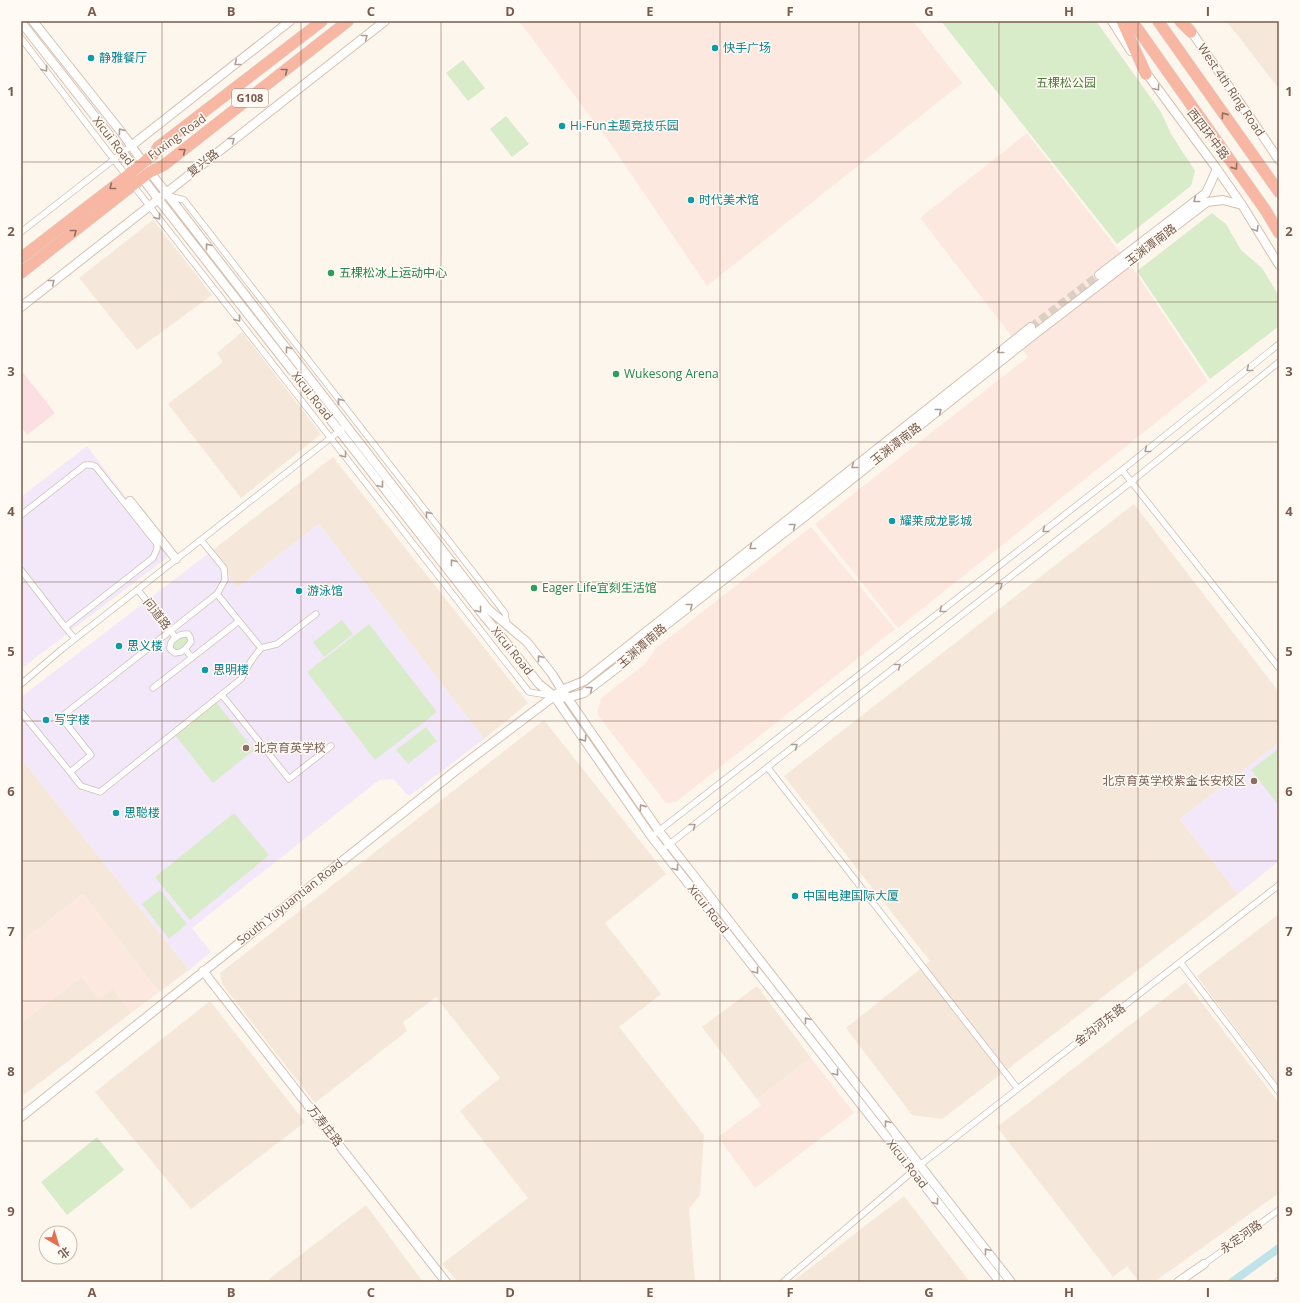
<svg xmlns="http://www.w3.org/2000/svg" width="1300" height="1303" font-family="'Open Sans','Noto Sans SC',sans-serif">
<rect width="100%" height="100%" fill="#fdf6ec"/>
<path fill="#f5e8da" d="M1226,21H1279V89L1239,37Z
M153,220L212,295L137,350L79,278Z
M242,332L321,434L241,498L168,404L223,362L217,353Z
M333,457L528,703L484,739L319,524L238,587L209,553Z
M1134,504L1279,692V743L1180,819L1238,894L942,1119L912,1115L846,1028L930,961L784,776Z
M544,720L666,874L605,923L661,994L619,1027L704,1135L700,1195L689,1209L695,1282H458L442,1264L528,1198L460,1111L500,1078L436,997L403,1022L407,1031L315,1103L222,984L220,973Z
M21,758L189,970L159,992L83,894L21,942Z
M1279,914V1086L1197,976Z
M81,977L113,989L131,1013L21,1097V1023Z
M1186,982L1279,1103V1193L1154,1282H1139L1127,1266L1113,1277L997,1127Z
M757,986L811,1058L757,1099L702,1027Z
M210,1001L305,1122L191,1209L95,1092Z
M904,1196L970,1282H792Z
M366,1205L423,1282H271L269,1279Z"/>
<path fill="#fde8e0" d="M519,21H913L962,83L707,286L610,143Z
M1027,133L1136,273L1208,381L898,628L815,524L1028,357L920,218Z
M811,527L895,629L676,802L666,803L597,714L601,698L644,665L656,648Z
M83,894L159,992L131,1013L113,989L99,999L81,977L21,1023V942Z
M811,1058L854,1113L755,1188L718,1137L761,1105L757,1099Z"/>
<path fill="#f3e8fa" d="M87,446L170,555L21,669V497Z
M319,524L484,739L409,796L393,779L379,780L192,928L211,952L189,970L21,758V697L209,553L238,587Z
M1279,743V861L1238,894L1180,819Z"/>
<path fill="#fbdfe3" d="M21,370L55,413L27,435L21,426Z"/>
<path fill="#d8ecc9" d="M941,21H1096L1161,112L1171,134L1195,171L1191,186L1117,244Z
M463,60L485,88L468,101L446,73Z
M506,116L529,144L512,157L490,129Z
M1212,213L1226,224L1241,250L1262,268L1279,296V326L1210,379L1137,271Z
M342,620L353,634L324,657L313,642Z
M369,624L437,712L375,760L307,672Z
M183,635L190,639L182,650L173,652L171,643Z
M216,702L254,750L213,783L175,735Z
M426,727L437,741L408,764L396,750Z
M1279,748V806L1251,770Z
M234,813L269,855L190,920L155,877Z
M160,890L187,924L169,939L142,904Z
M97,1137L124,1170L67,1215L41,1182Z"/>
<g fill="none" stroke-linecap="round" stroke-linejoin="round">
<path stroke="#bfe3e8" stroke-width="8" d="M1232,1282L1279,1248"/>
<path stroke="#dcd0c4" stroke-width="8" stroke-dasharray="8 4" stroke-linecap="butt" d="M1031,327L1099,275"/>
<defs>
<path id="street" d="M21,38L128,178
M133,185L529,692L553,696
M169,196L184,200L505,613L507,625
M21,232L131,146
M1122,470L1279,668
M21,515L85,465H92L96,467L157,544V549L153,558L65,627L75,639
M201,540L224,568L225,580L217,594
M21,570L65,627
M138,590L176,638
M261,648L217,594L61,717L91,755L70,772L81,786L100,792L241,679L251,661L261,648L277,644L316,614
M185,649L181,652L175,653L170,649C169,640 179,633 188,634L190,637L191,642L185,649L192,658
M21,684L62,649L342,429
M153,688L239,621
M222,695L289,779L331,746
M21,712L70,772
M768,768L1018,1089
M656,833L1122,470L1279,344
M667,846L1131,482L1279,362
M1180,962L1279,1092
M1204,1264L1279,1210
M783,1282L920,1165L1279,885
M1277,1282L1279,1280"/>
<path id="secondary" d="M33,21L122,133L150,172L488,609L527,642L552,674L562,690L659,831L1011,1282
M1112,21L1131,51
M21,22L115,142L165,208L484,616L513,651L539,684L554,696L651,836L1000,1282
M1189,28L1279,160
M1144,70L1217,169L1242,205L1279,265
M131,146L290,21
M1099,275L1206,193L1217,169
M21,307L385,21
M130,501L176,559
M562,697L567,698L584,693L630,658L662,628L803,518L1036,333L1207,202L1223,200L1242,205
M203,971L446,1282
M21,1117L459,768L562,690L584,681L1031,327
M1178,1282L1204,1264"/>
<path id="highway" d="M1122,21L1146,74
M1132,21L1266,211L1279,233
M1158,21L1279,192
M1180,21L1191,32
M21,258L122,180L154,154L158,147L322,21
M21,273L133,185L150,172L164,165L348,21"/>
</defs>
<use href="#street" stroke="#d1beb0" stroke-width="7"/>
<use href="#secondary" stroke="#d6c0b0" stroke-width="10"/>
<use href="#highway" stroke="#dad1cd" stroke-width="12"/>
<use href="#street" stroke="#fff" stroke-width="5.5"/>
<use href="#secondary" stroke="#fff" stroke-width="8"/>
<use href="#highway" stroke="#f7b7a3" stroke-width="11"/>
</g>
<defs><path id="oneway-chevron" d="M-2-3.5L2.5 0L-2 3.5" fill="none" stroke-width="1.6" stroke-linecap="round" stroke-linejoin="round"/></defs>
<g stroke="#af9d94">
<use href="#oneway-chevron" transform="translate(365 37) rotate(-38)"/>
<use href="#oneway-chevron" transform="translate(237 63) rotate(142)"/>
<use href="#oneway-chevron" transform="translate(45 69) rotate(52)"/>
<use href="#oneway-chevron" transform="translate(1157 88) rotate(53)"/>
<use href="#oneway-chevron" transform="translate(121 131) rotate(-127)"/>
<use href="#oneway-chevron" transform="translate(232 140) rotate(-38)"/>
<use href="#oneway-chevron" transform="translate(1196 200) rotate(142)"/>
<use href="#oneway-chevron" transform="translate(158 217) rotate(52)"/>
<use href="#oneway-chevron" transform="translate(1256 229) rotate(58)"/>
<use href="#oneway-chevron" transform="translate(208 246) rotate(-128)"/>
<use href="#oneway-chevron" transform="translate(52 282) rotate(-38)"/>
<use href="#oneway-chevron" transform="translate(238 319) rotate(52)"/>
<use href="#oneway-chevron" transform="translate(288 349) rotate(-128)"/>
<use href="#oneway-chevron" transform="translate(1000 351) rotate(142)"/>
<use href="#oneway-chevron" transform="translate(1249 369) rotate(141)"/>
<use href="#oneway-chevron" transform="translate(340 401) rotate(-128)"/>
<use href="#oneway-chevron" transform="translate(939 411) rotate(-38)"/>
<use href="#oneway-chevron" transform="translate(1147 450) rotate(141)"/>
<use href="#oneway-chevron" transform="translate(344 455) rotate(52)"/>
<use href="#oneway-chevron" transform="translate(854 466) rotate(142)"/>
<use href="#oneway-chevron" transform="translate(381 485) rotate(52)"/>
<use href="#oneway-chevron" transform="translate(428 514) rotate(-128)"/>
<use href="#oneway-chevron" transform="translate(793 526) rotate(-38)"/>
<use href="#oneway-chevron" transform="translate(1045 530) rotate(142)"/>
<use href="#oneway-chevron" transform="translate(752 547) rotate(142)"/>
<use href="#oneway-chevron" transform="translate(453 562) rotate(-128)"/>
<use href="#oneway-chevron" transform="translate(1000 585) rotate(-38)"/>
<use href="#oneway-chevron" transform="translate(690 606) rotate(-38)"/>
<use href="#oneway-chevron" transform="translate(479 610) rotate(52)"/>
<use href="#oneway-chevron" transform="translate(942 610) rotate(142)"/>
<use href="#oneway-chevron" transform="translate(540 658) rotate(-128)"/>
<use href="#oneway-chevron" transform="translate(898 666) rotate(-38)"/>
<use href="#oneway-chevron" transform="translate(590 689) rotate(-38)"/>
<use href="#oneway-chevron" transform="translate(584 739) rotate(55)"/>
<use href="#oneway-chevron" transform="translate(795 746) rotate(-38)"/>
<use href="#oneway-chevron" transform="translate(642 807) rotate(-125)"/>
<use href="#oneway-chevron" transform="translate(693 826) rotate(-38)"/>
<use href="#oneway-chevron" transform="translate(676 868) rotate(52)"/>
<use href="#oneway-chevron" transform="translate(756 971) rotate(52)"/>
<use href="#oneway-chevron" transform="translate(807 1020) rotate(-128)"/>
<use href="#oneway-chevron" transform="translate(836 1073) rotate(52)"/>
<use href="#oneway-chevron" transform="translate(887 1123) rotate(-128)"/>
<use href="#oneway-chevron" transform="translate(936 1202) rotate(52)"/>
<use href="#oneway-chevron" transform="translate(987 1251) rotate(-128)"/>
</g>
<g stroke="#936e5e">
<use href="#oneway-chevron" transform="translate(285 71) rotate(-38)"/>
<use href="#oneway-chevron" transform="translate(1224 115) rotate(-125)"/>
<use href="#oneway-chevron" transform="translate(183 151) rotate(-38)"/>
<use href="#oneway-chevron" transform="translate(1235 167) rotate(55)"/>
<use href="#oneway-chevron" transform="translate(112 187) rotate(142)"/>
<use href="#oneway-chevron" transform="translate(74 232) rotate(-38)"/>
</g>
<path fill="none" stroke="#7a5c4d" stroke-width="1" stroke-opacity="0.55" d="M162,21V1282M301,21V1282M441,21V1282M580,21V1282M720,21V1282M859,21V1282M999,21V1282M1138,21V1282M21,162H1279M21,302H1279M21,442H1279M21,582H1279M21,721H1279M21,861H1279M21,1001H1279M21,1141H1279"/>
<g fill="#0f9aa8" stroke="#fffaf3" stroke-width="1.5">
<circle cx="715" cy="48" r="4"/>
<circle cx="91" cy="58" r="4"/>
<circle cx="562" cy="126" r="4"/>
<circle cx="691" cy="200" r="4"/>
<circle cx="892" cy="521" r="4"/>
<circle cx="299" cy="591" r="4"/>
<circle cx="119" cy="646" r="4"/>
<circle cx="205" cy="670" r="4"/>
<circle cx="46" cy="720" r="4"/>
<circle cx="116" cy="813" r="4"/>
<circle cx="795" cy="896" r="4"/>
</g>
<g fill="#2e9e5b" stroke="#fffaf3" stroke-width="1.5">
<circle cx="331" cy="273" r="4"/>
<circle cx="616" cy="374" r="4"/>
<circle cx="534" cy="588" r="4"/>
</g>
<g fill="#8d6e63" stroke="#fffaf3" stroke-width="1.5">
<circle cx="246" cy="748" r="4"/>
<circle cx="1254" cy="781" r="4"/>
</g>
<g text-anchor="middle" stroke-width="3" stroke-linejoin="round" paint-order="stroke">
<rect fill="#fffaf3" stroke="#a28b7f" stroke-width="1" x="232" y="89" width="36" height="18" rx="3"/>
<g font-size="11" font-weight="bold" fill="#7a5c4d">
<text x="250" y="102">G108</text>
</g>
<g font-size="12" fill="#0d838f" stroke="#fffaf3" text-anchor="start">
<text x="723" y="52">快手广场</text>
<text x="99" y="62">静雅餐厅</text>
<text x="570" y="130">Hi-Fun主题竞技乐园</text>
<text x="699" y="204">时代美术馆</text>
<text x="900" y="525">耀莱成龙影城</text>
<text x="307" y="595">游泳馆</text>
<text x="127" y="650">思义楼</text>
<text x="213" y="674">思明楼</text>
<text x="54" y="724">写字楼</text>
<text x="124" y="817">思聪楼</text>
<text x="803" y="900">中国电建国际大厦</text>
</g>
<g font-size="12" fill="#537a41" stroke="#fffaf3">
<text x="1066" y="87">五棵松公园</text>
</g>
<g font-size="12" fill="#7a5c4d" stroke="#fffaf3">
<text transform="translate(1231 90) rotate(56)" y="4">West 4th Ring Road</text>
<text transform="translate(1208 134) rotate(53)" y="4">西四环中路</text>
<text transform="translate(177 137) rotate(-36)" y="4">Fuxing Road</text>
<text transform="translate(113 141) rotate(52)" y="4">Xicui Road</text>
<text transform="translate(203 163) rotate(-38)" y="4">复兴路</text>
<text transform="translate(1151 245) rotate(-37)" y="4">玉渊潭南路</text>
<text transform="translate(312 396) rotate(52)" y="4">Xicui Road</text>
<text transform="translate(896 444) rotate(-38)" y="4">玉渊潭南路</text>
<text transform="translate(157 614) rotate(52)" y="4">问道路</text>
<text transform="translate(642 646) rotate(-41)" y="4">玉渊潭南路</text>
<text transform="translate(512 651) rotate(51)" y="4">Xicui Road</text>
<text transform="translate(290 902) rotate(-38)" y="4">South Yuyuantian Road</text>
<text transform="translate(708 909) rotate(52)" y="4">Xicui Road</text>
<text transform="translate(1100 1025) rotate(-38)" y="4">金沟河东路</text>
<text transform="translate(325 1126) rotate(52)" y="4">万寿庄路</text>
<text transform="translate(907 1164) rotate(52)" y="4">Xicui Road</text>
<text transform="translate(1241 1237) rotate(-35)" y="4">永定河路</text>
</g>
<g font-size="12" fill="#27864d" stroke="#fffaf3" text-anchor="start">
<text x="339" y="277">五棵松冰上运动中心</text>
<text x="624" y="378">Wukesong Arena</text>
<text x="542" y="592">Eager Life宜刻生活馆</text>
</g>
<g font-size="12" fill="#785e54" stroke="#fffaf3" text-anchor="start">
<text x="254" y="752">北京育英学校</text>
<text x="1246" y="785" text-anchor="end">北京育英学校紫金长安校区</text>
</g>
</g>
<rect width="1300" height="1303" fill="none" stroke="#fffaf3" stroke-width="44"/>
<g transform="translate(58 1245) rotate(142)"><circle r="19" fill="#fffaf3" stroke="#cabbb1"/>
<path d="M0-3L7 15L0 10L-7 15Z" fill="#e76f51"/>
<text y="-6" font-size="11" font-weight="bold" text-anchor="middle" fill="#7a5c4d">北</text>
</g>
<rect x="22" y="22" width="1256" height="1259" fill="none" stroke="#7a5c4d" stroke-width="1.5"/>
<g font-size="13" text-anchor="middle" font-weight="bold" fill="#7a5c4d">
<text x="92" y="16">A</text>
<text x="231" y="16">B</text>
<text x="371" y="16">C</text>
<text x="510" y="16">D</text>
<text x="650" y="16">E</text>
<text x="790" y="16">F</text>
<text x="929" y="16">G</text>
<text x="1069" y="16">H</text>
<text x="1208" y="16">I</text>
<text x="11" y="96">1</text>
<text x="1289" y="96">1</text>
<text x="11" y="236">2</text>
<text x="1289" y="236">2</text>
<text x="11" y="376">3</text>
<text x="1289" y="376">3</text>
<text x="11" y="516">4</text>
<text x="1289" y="516">4</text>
<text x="11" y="656">5</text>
<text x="1289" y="656">5</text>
<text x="11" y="796">6</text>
<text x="1289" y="796">6</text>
<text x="11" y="936">7</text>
<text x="1289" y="936">7</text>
<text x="11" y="1076">8</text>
<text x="1289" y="1076">8</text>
<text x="11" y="1216">9</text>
<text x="1289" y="1216">9</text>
<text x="92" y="1297">A</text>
<text x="231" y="1297">B</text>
<text x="371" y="1297">C</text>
<text x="510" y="1297">D</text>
<text x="650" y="1297">E</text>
<text x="790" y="1297">F</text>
<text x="929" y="1297">G</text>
<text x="1069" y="1297">H</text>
<text x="1208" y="1297">I</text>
</g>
</svg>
